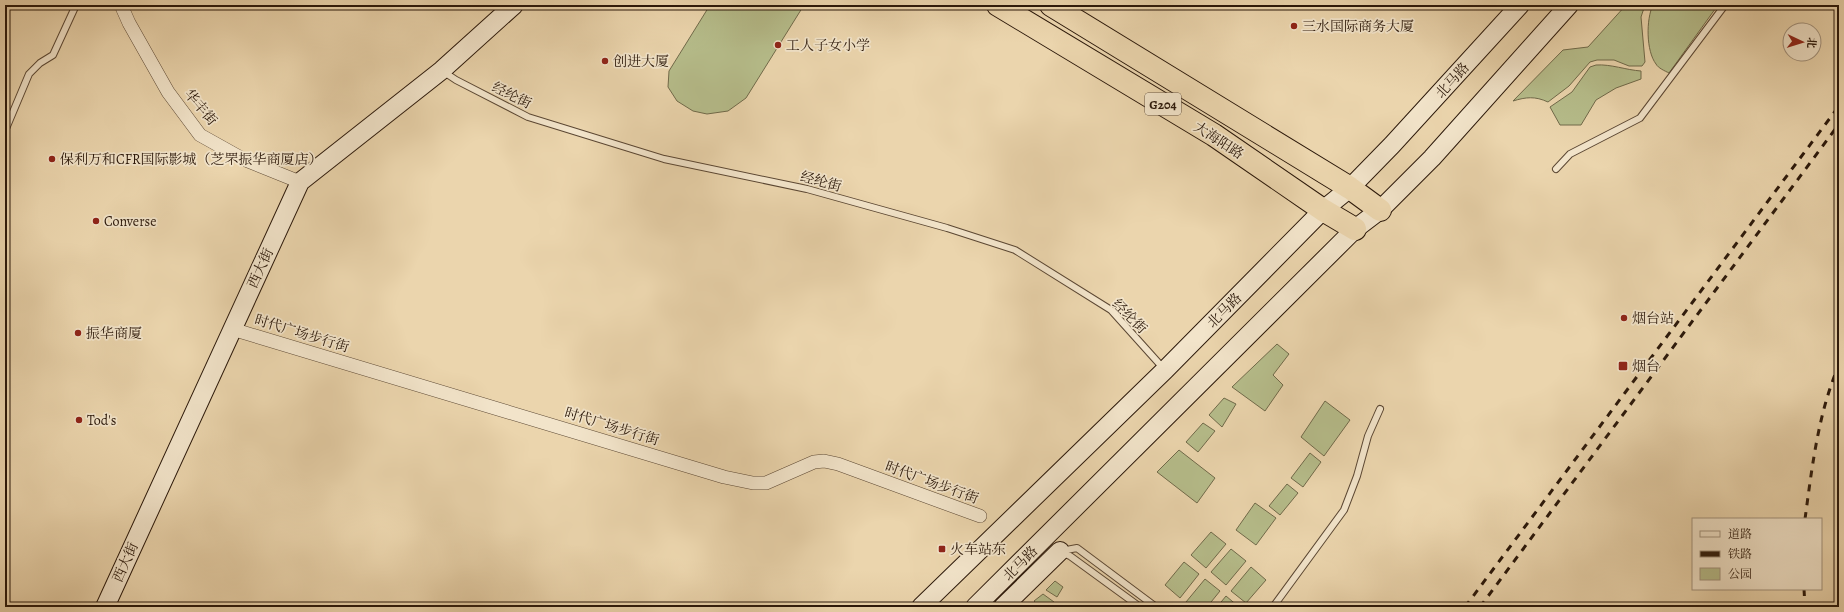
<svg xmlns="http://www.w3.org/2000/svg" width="1844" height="612" font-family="Alegreya,'Noto Serif SC',serif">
<rect width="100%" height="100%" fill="#ebd5ad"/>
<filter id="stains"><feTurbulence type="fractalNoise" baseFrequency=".005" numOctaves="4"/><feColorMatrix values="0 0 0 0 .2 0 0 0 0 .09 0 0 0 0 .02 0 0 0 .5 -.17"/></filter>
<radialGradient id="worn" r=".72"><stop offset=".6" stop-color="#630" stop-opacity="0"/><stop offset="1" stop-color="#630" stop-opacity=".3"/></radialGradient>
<path fill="#b6bd8b" stroke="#706a4a" d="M710,5H804L746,98L728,111L707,114L693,111L677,101L668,87L669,71Z
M1626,5H1645L1641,17L1645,62L1642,66H1629L1614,60H1597L1590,62L1569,86L1548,102C1535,96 1526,97 1513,101L1563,50L1588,47Z
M1653,5H1718L1669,73C1665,71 1658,68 1656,64C1646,51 1646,19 1653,5Z
M1596,65C1611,64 1626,70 1641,71V79L1616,88L1596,100L1581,125H1560L1550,107L1572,92L1590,67Z
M1277,344L1289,354L1273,375L1283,385L1265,411L1232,387Z
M1224,398L1236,404L1222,427L1209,415Z
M1325,401L1350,420L1324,456L1301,437Z
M1203,423L1215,431L1198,452L1186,442Z
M1179,450L1215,478L1197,503L1157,472Z
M1310,453L1321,462L1303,487L1291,478Z
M1287,484L1298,493L1280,515L1269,506Z
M1255,503L1276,518L1256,545L1236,530Z
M1211,532L1226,544L1206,568L1191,555Z
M1231,549L1246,561L1226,585L1211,572Z
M1184,562L1199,574L1180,598L1165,585Z
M1251,567L1266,580L1246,603L1231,591Z
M1205,579L1220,591L1207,607H1191L1186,602Z
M1055,581L1063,587L1057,597L1046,590Z
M1043,594L1054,602L1049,607H1040L1034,601Z
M1226,596L1239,607H1217Z"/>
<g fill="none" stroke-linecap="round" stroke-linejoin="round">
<defs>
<path id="lane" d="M444,72L456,80L528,117L664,159L807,189L947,228L1015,250L1111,310L1164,369
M5,131L29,74L40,63L53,55L76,5
M1556,169L1570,154L1640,118L1725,5
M1061,551L1077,548L1156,607
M1061,552L1070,556L1140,607
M1273,607L1344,510L1357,476L1368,436L1380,409"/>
<path id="street" d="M121,5L129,23L168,92L200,135L243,159L300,182
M232,329L724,477L753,483H766L814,462L824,461L838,464L980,516"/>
<path id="secondary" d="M105,607L300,182L442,70L514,5
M921,607L1165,370L1323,210L1350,188L1392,145L1520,5
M975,607L1355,229L1380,210L1432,158L1569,5
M1003,607L1060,551"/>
<path id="highway" d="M998,5L1214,135L1323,210L1355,229
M1051,5L1350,188L1380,210"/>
</defs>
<use href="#lane" stroke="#5b4733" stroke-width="8"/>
<use href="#street" stroke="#5b4733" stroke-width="14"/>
<use href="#secondary" stroke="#2b180a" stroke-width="20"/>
<use href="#highway" stroke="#2b180a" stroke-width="24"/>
<use href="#lane" stroke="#f2e4ca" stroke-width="6"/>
<use href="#street" stroke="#f2e4ca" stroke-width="13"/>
<use href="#secondary" stroke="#f2e4ca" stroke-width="18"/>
<use href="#highway" stroke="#ebd5ad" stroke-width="22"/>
<path stroke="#2b180a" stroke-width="3" stroke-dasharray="7 7" stroke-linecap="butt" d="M1805,519C1812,468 1818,413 1839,365
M1804,589L1805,607
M1465,607L1839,106
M1480,607L1839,124"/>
</g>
<g fill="#8f2418" stroke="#f2e4ca" stroke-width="1.5">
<circle cx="1294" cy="26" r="4"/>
<circle cx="778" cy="45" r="4"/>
<circle cx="605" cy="61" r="4"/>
<circle cx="52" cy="159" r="4"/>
<circle cx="96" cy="221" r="4"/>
<circle cx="1624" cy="318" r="4"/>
<circle cx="78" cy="333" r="4"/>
<rect x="1618" y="361" width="10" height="10" rx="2"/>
<circle cx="79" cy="420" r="4"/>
<rect x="938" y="545" width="8" height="8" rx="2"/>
</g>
<g text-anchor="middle" stroke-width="3.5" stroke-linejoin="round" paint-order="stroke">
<rect fill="#f2e4ca" stroke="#675544" stroke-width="1" x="1145" y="93" width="36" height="22" rx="3"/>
<g font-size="13" font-weight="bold" fill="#2b180a">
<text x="1163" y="109">G204</text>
</g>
<g font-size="14" fill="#2b180a" stroke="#f2e4ca" text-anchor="start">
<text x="1302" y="31">三水国际商务大厦</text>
<text x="786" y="50">工人子女小学</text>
<text x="613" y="66">创进大厦</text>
<text x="60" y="164">保利万和CFR国际影城（芝罘振华商厦店）</text>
<text x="104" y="226">Converse</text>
<text x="1632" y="323">烟台站</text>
<text x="86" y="338">振华商厦</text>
<text x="1632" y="371">烟台</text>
<text x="87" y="425">Tod's</text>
<text x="950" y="554">火车站东</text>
</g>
<g font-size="14" fill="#2b180a" stroke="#f2e4ca">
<text transform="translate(1452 80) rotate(-48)" y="5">北马路</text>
<text transform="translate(512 95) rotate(26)" y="5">经纶街</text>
<text transform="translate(201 107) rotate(50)" y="5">华丰街</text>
<text transform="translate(1219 140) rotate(33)" y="5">大海阳路</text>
<text transform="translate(821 181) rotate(15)" y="5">经纶街</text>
<text transform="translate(260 268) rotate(-65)" y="5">西大街</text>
<text transform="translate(1224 310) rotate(-45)" y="5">北马路</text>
<text transform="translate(1130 316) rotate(45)" y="5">经纶街</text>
<text transform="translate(302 333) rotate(17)" y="5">时代广场步行街</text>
<text transform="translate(612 426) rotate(17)" y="5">时代广场步行街</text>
<text transform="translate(932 482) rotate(20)" y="5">时代广场步行街</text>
<text transform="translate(125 562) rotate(-66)" y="5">西大街</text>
<text transform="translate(1020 563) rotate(-45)" y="5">北马路</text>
</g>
</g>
<rect width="1844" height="612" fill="none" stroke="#ebd5ad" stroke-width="20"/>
<rect x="6" y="6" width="1832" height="600" fill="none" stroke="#2b180a" stroke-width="2"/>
<rect x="10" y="10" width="1824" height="592" fill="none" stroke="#2b180a"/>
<rect x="1692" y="518" width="130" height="72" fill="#f2e4ca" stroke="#a2927d"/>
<rect x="1700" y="531" width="20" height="6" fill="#f2e4ca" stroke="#a2927d"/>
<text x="1728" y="538" font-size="12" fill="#2b180a">道路</text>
<rect x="1700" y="551" width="20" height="6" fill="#2b180a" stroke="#a2927d"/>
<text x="1728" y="558" font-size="12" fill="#2b180a">铁路</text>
<rect x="1700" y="568" width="20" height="12" fill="#b6bd8b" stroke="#a2927d"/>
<text x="1728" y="578" font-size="12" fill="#2b180a">公园</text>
<g transform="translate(1802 42) rotate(94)"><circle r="19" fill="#f2e4ca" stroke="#a2927d"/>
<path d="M0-3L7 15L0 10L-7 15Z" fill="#8f2418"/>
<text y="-6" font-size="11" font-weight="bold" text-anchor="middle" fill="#2b180a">北</text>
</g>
<rect width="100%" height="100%" filter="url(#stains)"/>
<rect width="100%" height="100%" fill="url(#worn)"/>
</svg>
